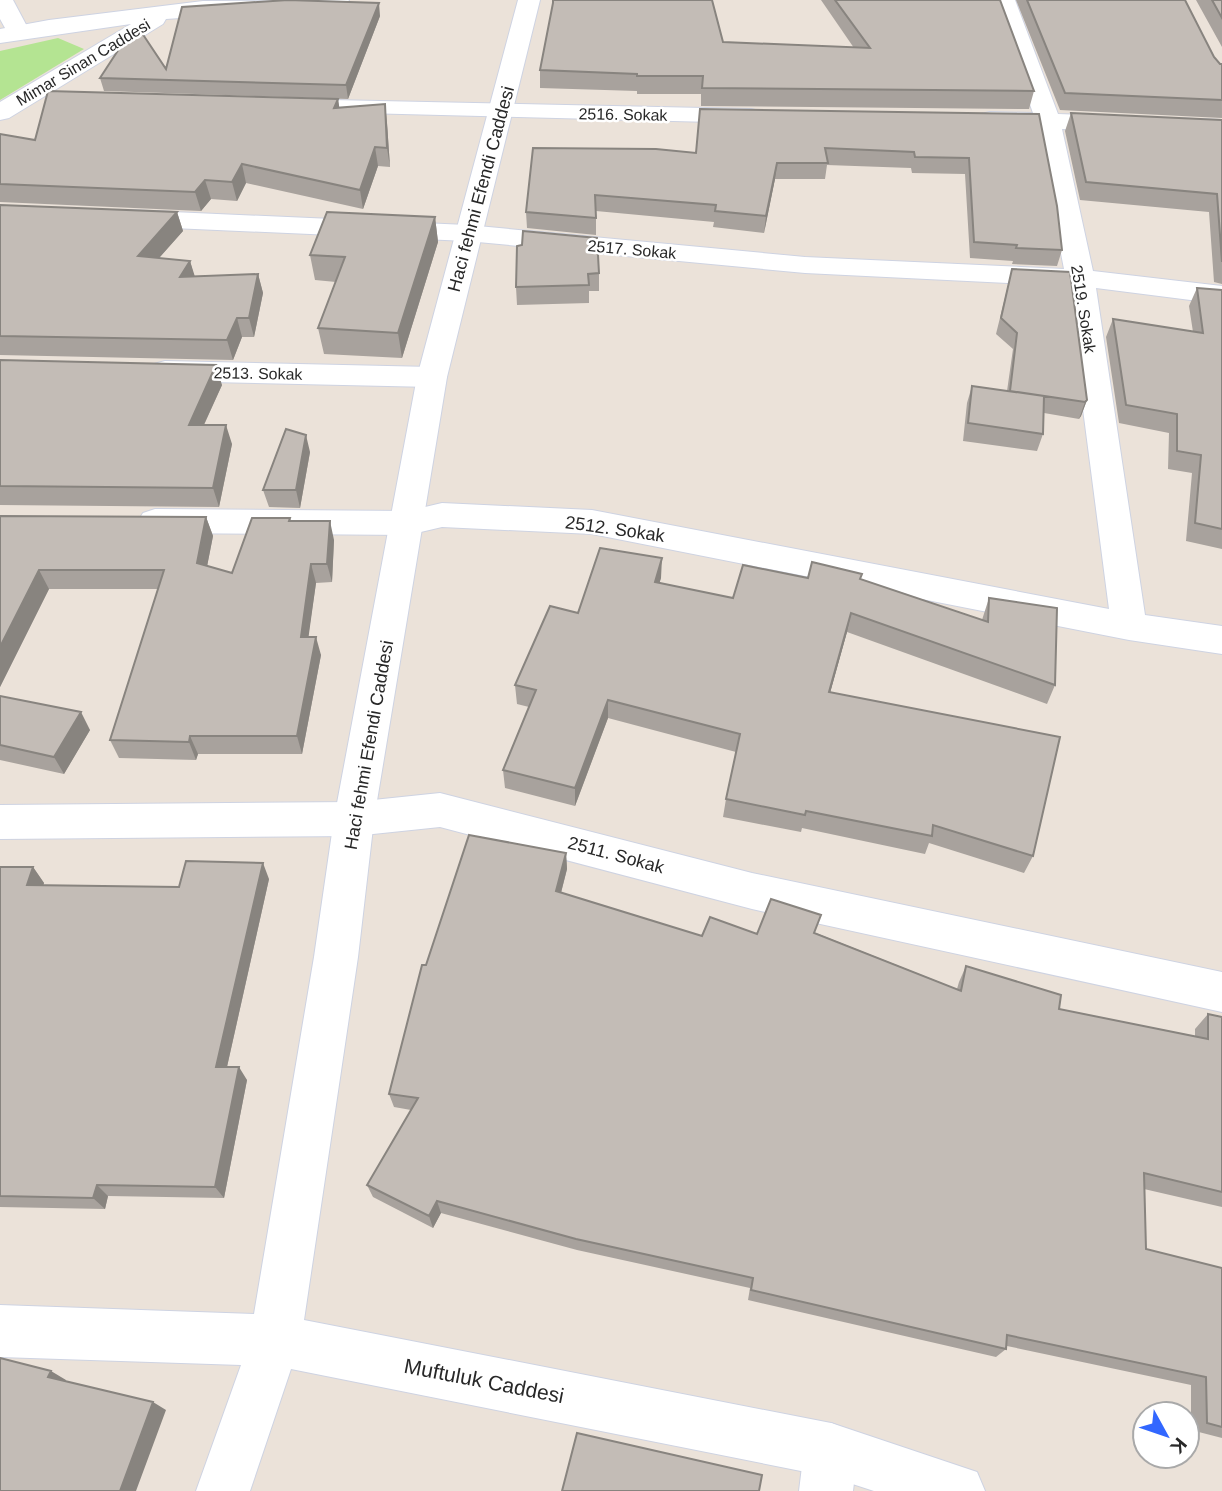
<svg xmlns="http://www.w3.org/2000/svg" width="1222" height="1491" font-family="Helvetica,sans-serif">
<rect width="100%" height="100%" fill="#ebe2d9"/>
<path fill="#b4e492" d="M58,38L84,49L0,100V51Z"/>
<g fill="none" stroke-linecap="round" stroke-linejoin="round">
<defs>
<path id="minor" d="M0,0H13L30,32L26,37H10L0,19Z
M993,0H1015L1058,114L1222,120V136L1062,129L1093,271L1222,286V304L1096,288L1145,615L1222,626V654L1129,640L592,534L442,527L408,535L155,533L143,529L138,521L143,513L155,509L408,511L442,503L592,510L1109,609L1067,286L805,273L467,241L128,226L118,224L114,218L118,212L128,210L467,225L805,257L1064,269L1037,128L981,124L978,119L981,114L990,112L1033,113Z
M332,100L751,109L760,111L763,116L760,121L751,123L323,112L320,107L323,102Z
M165,361L432,367L443,370L447,377L443,384L432,387L165,381L154,378L150,371L154,364Z
M440,793L752,873L1222,972V1012L752,909L440,827L354,836L0,839V805L354,802Z
M831,1423L850,1431L858,1450L853,1491H799L804,1450L812,1431Z"/>
<path id="tertiary" d="M349,0L346,5L338,7L166,19L163,24L9,118L0,120V102L131,24L0,43V29L49,20L203,1Z
M518,0H540L447,377L374,819L358,957L304,1320L831,1423L977,1472L985,1491H874L831,1477L291,1369L250,1491H196L241,1365L0,1357V1305L254,1314L314,957L334,819L417,377Z"/>
</defs>
<use href="#minor" stroke="#ced3e2" stroke-width="2"/>
<use href="#tertiary" stroke="#ced3e2" stroke-width="2"/>
<use href="#minor" fill="#fff" fill-rule="evenodd"/>
<use href="#tertiary" fill="#fff" fill-rule="evenodd"/>
</g>
<path fill="#a8a29d" d="M552,0H712L723,42L854,48L821,0H1000L1034,91L1029,109L701,106V94H637V91L540,88V70L553,7Z
M1016,0H1185L1214,57L1220,64H1222V118L1060,110Z
M1196,0H1222V47Z
M380,16L348,99L104,91L100,78L166,69Z
M338,99L339,108L387,123L390,167L378,166L363,209L246,183L237,201L211,199L201,211L0,202V134L35,140Z
M1071,113L1222,120V284L1214,282L1209,212L1080,200L1065,131Z
M1039,114L1062,250L1057,266L1012,264L1013,261L970,258L965,174L912,173L911,168L827,165L825,179H775L764,233L713,227L714,222L596,211V235L527,228L526,212L696,153Z
M0,205L177,212L183,231L159,258L190,261L194,276L258,274L263,293L254,337H242L233,360L0,355Z
M435,217L438,242L402,358L324,354L318,328L336,282L315,280L310,255Z
M517,246L599,273V291H589V303L517,305L516,287Z
M1012,269L1087,400L1081,416L1079,419L1044,413L1043,434L1037,451L963,441L967,403L972,386L1007,391L1013,349L996,334Z
M1197,288L1222,290V549L1186,541L1192,473L1168,469L1169,433L1119,423L1106,337L1113,319L1193,332L1189,306Z
M0,360L222,385L204,425L232,444L219,507L0,505Z
M310,452L300,508L269,507L263,490Z
M0,516L206,517L213,536L207,566L232,573L290,518L291,521L334,540L332,582L316,583L308,637L321,655L302,754H198L196,760L119,758L110,740L158,589H49L0,687Z
M661,578L659,583L733,598L808,578L861,580L982,620L989,598L1055,685L1047,704L847,632L830,693L1033,856L1024,873L929,843L925,854L802,828L801,832L723,817L726,799L736,752L608,718L575,806L505,788L503,770L529,707L517,704L515,685L578,613Z
M0,696L90,730L64,774L0,760Z
M566,853L567,869L561,893L702,936L816,933L957,989L959,982L966,966L1059,1009L1195,1036V1029L1208,1014L1222,1017V1207L1144,1189L1146,1249L1222,1268V1438L1191,1430V1385L1007,1346L1006,1349L996,1357L748,1300L750,1288L577,1250L441,1213L433,1228L373,1197L367,1185L411,1110L394,1107L389,1094L426,965Z
M0,867H33L44,883L43,885L179,887L269,879L227,1067L247,1080L224,1198L108,1196L105,1209L0,1207Z"/>
<path fill="#88847f" d="M379,3L380,16L348,99L346,85Z
M338,99L341,118L334,108Z
M385,104L387,123L390,167L387,148Z
M375,147L378,166L363,209L360,190Z
M777,163L775,179L764,233L766,216Z
M242,164L246,183L237,201L232,182Z
M205,180L211,199L201,211L195,192Z
M177,212L183,231L144,275L138,256Z
M435,217L438,242L402,358L398,333Z
M190,261L196,280L180,277Z
M258,274L263,293L254,337L249,318Z
M237,318L242,337L233,360L227,340Z
M216,365L222,385L195,444L189,425Z
M1087,400L1081,416L1079,419L1085,402Z
M226,425L232,444L219,507L213,488Z
M306,435L310,452L300,508L296,490Z
M206,517L213,536L204,582L197,563Z
M330,521L334,540L332,582L327,564Z
M662,558L661,578L654,601L655,582Z
M311,564L316,583L306,655L301,637Z
M39,570L49,589L0,687V647Z
M851,613L847,632L825,711L829,692Z
M316,637L321,655L302,754L297,736Z
M608,700V718L575,806V788Z
M81,712L90,730L64,774L54,757Z
M190,736L198,754L196,760L189,742Z
M566,853L567,869L557,908L556,891Z
M263,863L269,879L224,1080L216,1067Z
M33,867L44,883L39,901L27,885Z
M239,1067L247,1080L224,1198L215,1187Z
M97,1185L108,1196L105,1209L93,1198Z
M437,1201L441,1213L433,1228L429,1216Z
M51,1371L66,1380L64,1386L48,1377Z
M153,1402L166,1410L136,1491H120Z"/>
<path fill="#c3bcb6" stroke="#88847f" stroke-width="2" d="M288,0L379,3L346,85L100,78L130,32L138,27L166,69L182,7Z
M553,0H712L723,42L870,48L835,0H1000L1034,91L702,88L703,76H637V74L540,70L553,3Z
M1027,0H1185L1214,57L1220,64H1222V100L1065,93Z
M1212,0H1222V18Z
M48,91L338,99L334,108L385,104L387,148L375,147L360,190L242,164L232,182L205,180L195,192L0,184V134L35,140Z
M700,109L1039,114L1057,206L1062,250L1016,248L1017,245L974,242L969,158L915,157L914,152L825,148L828,163H777L766,216L715,211L716,205L595,195L596,218L526,212L533,148L656,149L696,153Z
M1071,113L1222,120V262L1217,194L1086,182Z
M0,205L177,212L138,256L190,261L180,277L258,274L249,318H237L227,340L0,336Z
M327,212L435,217L398,333L318,328L345,257L310,255Z
M523,231L597,238L599,273L588,274L589,285L516,287L517,246L522,245Z
M1012,269L1070,272L1087,400L1085,402L1010,391L1017,333L1001,318Z
M1197,288L1222,290V529L1195,523L1201,455L1177,451V414L1126,405L1113,319L1203,333Z
M0,360L216,365L189,425H226L213,488L0,486Z
M972,386L1044,396L1043,434L968,423Z
M286,429L306,435L296,490H263Z
M0,516L206,517L197,563L232,573L252,518H290L289,521H330L327,564H311L301,637H316L297,736H190L189,742L110,740L164,570H39L0,647Z
M600,548L662,558L655,582L733,598L743,565L808,578L812,562L862,574L860,579L988,622L989,598L1057,608L1055,685L851,613L829,692L1060,737L1033,856L933,825L932,836L806,811L805,815L726,799L740,734L608,700L575,788L503,770L536,690L515,685L550,606L578,613Z
M0,696L81,712L54,757L0,745Z
M469,835L566,853L556,891L702,936L710,917L757,934L771,899L821,915L814,933L961,991L966,966L1061,995L1059,1009L1208,1039V1014L1222,1017V1192L1144,1173L1146,1249L1222,1268V1427L1207,1423L1206,1377L1007,1335L1006,1349L751,1290L753,1278L576,1239L437,1201L429,1216L367,1185L418,1098L389,1094L422,965H426Z
M186,861L263,863L216,1067H239L215,1187L97,1185L93,1198L0,1196V867H33L27,885L179,887Z
M0,1358L51,1371L48,1377L153,1402L120,1491H0Z
M577,1433L762,1475L759,1491H562Z"/>
<g text-anchor="middle" stroke-width="5" stroke-linejoin="round" paint-order="stroke">
<g font-size="16" fill="#282828" stroke="#fff">
<text transform="translate(83 62) rotate(-31)" y="6">Mimar Sinan Caddesi</text>
<text transform="translate(623 114) rotate(1)" y="6">2516. Sokak</text>
<text transform="translate(632 249) rotate(5)" y="6">2517. Sokak</text>
<text transform="translate(1084 309) rotate(81)" y="6">2519. Sokak</text>
<text transform="translate(258 373) rotate(1)" y="6">2513. Sokak</text>
</g>
<g font-size="18" fill="#282828" stroke="#fff">
<text transform="translate(481 189) rotate(-75)" y="6">Haci fehmi Efendi Caddesi</text>
<text transform="translate(615 529) rotate(8)" y="6">2512. Sokak</text>
<text transform="translate(369 745) rotate(-80)" y="6">Haci fehmi Efendi Caddesi</text>
<text transform="translate(616 855) rotate(15)" y="6">2511. Sokak</text>
</g>
<g font-size="21" fill="#282828" stroke="#fff">
<text transform="translate(484 1381) rotate(11)" y="7">Muftuluk Caddesi</text>
</g>
</g>
<g transform="translate(1166 1435) rotate(130)"><circle r="33" fill="#ffffff" stroke="#a9a9a9" stroke-width="2"/>
<path d="M0-5L12 26L0 18L-12 26Z" fill="#3267ff"/>
<text y="-10" font-size="19" font-weight="bold" text-anchor="middle" fill="#282828">K</text>
</g>
</svg>
